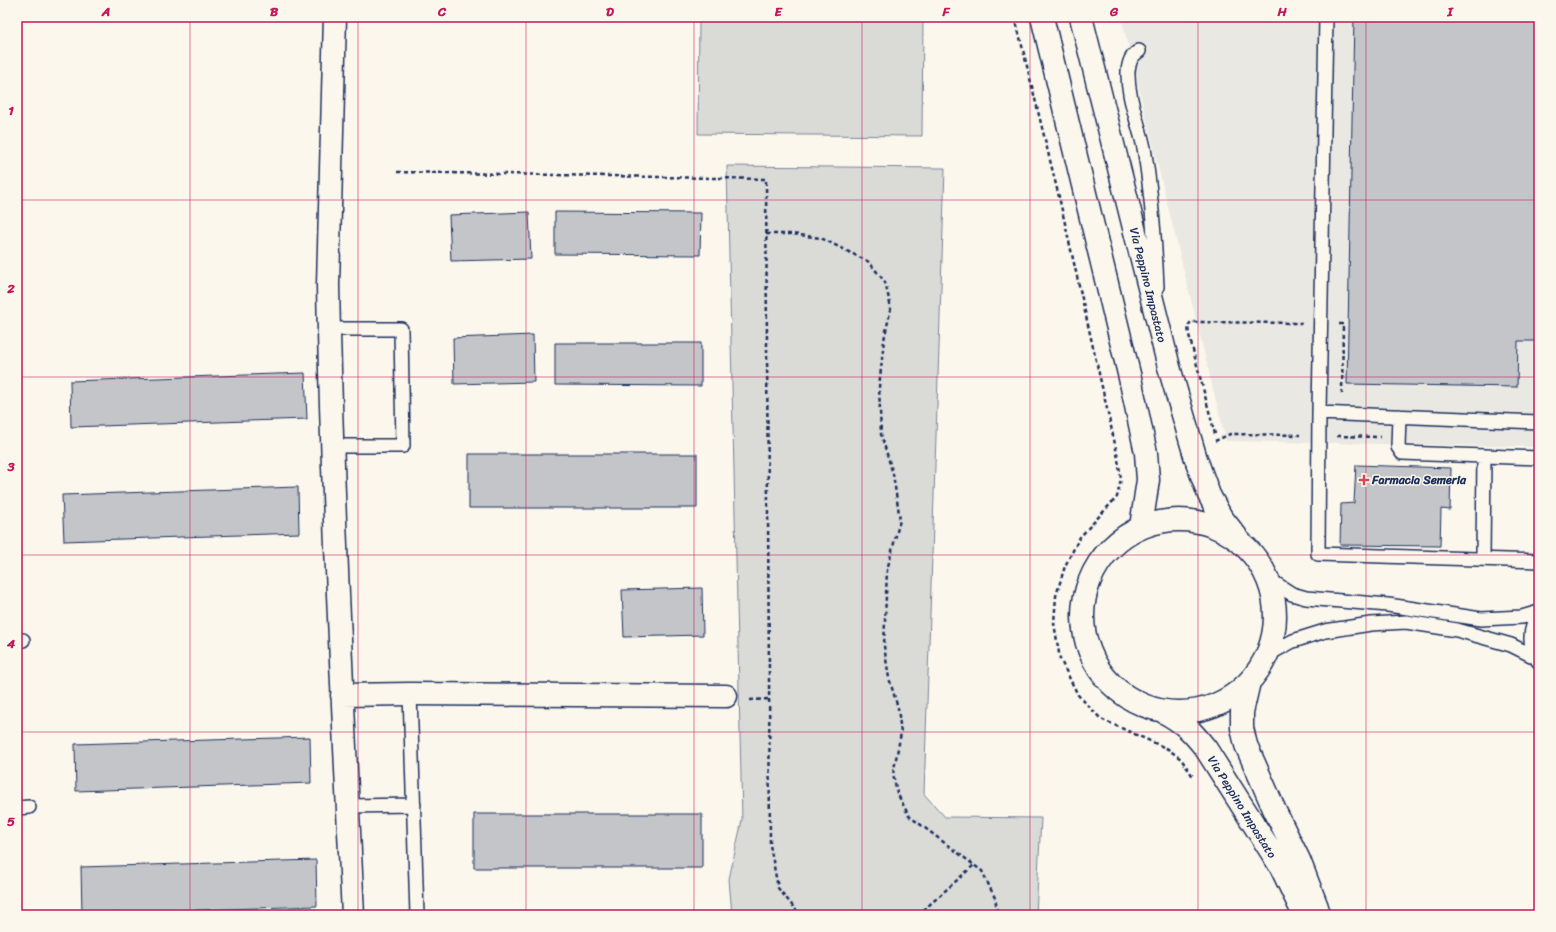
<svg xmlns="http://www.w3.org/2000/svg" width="1556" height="932" font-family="Sriracha,sans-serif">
<rect width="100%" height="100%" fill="#fbf7ec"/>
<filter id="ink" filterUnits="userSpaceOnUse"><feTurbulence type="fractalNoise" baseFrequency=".025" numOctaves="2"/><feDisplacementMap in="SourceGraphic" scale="8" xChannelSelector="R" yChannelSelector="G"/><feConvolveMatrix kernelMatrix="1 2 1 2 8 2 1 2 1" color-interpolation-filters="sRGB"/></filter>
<g filter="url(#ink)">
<path fill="#eae8e2" d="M1121,17H1539V447L1226,441Z"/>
<path fill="#dadad7" stroke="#7a849a" d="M699,17H923L922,136L698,134Z
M727,166L945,168L924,794L945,817L1041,818L1036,915H732L729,879L742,820Z"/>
<path fill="#c3c5c9" stroke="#1b2f5e" d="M1354,17H1539V341H1518L1517,387L1347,384Z
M529,212L531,259L451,261L449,215Z
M555,212L701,213L700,255L555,254Z
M533,335L534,382L454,384L453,338Z
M555,343H701V386L555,385Z
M305,373L307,419L71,427L70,381Z
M469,454H697V508H469Z
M1356,465L1451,468L1450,510L1441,509L1440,546L1340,545L1341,504L1354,503Z
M298,487L299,533L64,541L62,495Z
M702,588L703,635L624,637L622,590Z
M310,737L311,783L76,791L75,744Z
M474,814H702V868H474Z
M316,860L317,906L82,914L81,867Z"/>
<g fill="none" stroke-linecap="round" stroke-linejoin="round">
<defs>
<path id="service" d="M1326,17L1319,413L1539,422
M1139,51C1131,56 1129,62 1128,71C1127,98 1139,123 1144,148C1152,195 1155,241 1157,287
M329,329H401L403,446H331
M1319,413L1318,554L1539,561
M1399,416L1398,447L1402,453L1484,456
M1483,559L1484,456L1539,458
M1267,578L1292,594L1306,598L1388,605L1481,619L1522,617L1539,612
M17,641L23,640
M1267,655L1293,641L1325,631L1371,624L1406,622L1457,630L1511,645L1535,657
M1538,661C1528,646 1529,628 1539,614
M410,694L417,915
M348,806L414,805
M17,808L29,807"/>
<path id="minor" d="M335,17L328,285C332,495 343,705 353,915
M342,695L410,694L726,696"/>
<path id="tertiary" d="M1042,17L1130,378L1146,453L1148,480L1141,527
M1081,17L1169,367L1196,459L1209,495L1221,517L1236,536
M1083 616a96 96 0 1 1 192 0a96 96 0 1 1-192 0Z
M1249,682L1242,712V728L1246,745L1275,811L1299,860L1317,907L1319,915
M1164,712C1184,723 1192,731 1206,749L1281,867L1304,915"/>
</defs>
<use href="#service" stroke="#1b2f5e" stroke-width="16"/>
<use href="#minor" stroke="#1b2f5e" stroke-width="25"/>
<use href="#tertiary" stroke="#1b2f5e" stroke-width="25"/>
<path stroke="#1b2f5e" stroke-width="2.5" stroke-dasharray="4 3" stroke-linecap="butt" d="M1015,17L1059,197L1117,453L1121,479L1117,497L1080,537L1065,566L1056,596L1054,623L1060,659L1078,695L1101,719L1168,749L1181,759L1194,778
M397,172L766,179L770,845L778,888L800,915
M766,234H792L821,238L869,262L885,282L891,308L884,340L879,387L881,434L893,474L900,520L887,570L884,646L889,678L898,708L901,733L893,774L897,793L909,816L982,871L995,898L998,915
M1339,324H1343L1342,395
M1215,434L1189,335L1188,326L1191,322L1302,323
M1337,436L1380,437
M1215,441L1230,434L1300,435
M750,700L769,699
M918,915L974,865"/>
<use href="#service" stroke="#fbf7ec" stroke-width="13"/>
<use href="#minor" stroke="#fbf7ec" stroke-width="22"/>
<use href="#tertiary" stroke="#fbf7ec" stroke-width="22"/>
</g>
</g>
<path fill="none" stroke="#c2185b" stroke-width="1" stroke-opacity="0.55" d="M190,17V915M358,17V915M526,17V915M694,17V915M862,17V915M1030,17V915M1198,17V915M1366,17V915M17,200H1539M17,377H1539M17,555H1539M17,732H1539"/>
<path fill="#d1495b" stroke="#fbf7ec" stroke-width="1.5" d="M1362 474h4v4h4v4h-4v4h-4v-4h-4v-4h4z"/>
<g text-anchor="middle" stroke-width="3" stroke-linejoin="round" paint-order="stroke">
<g font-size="12" fill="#1b2f5e" stroke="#fbf7ec">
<text transform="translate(1148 285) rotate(76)" y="4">Via Peppino Impastato</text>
<text transform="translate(1242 807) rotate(58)" y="4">Via Peppino Impastato</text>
</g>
<g font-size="12" font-weight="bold" fill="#1b2f5e" stroke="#fbf7ec" text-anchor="start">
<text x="1372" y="484">Farmacia Semeria</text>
</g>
</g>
<rect width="1556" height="932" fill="none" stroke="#fbf7ec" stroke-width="44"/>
<rect x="22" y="22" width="1512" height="888" fill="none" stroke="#c2185b" stroke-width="1.5"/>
<g font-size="13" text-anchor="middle" font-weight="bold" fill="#c2185b">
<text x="106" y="16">A</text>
<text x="274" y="16">B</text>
<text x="442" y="16">C</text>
<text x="610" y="16">D</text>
<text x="778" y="16">E</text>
<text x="946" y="16">F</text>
<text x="1114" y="16">G</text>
<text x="1282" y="16">H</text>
<text x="1450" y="16">I</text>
<text x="11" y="115">1</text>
<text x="11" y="293">2</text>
<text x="11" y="471">3</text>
<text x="11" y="648">4</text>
<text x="11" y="826">5</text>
</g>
</svg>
